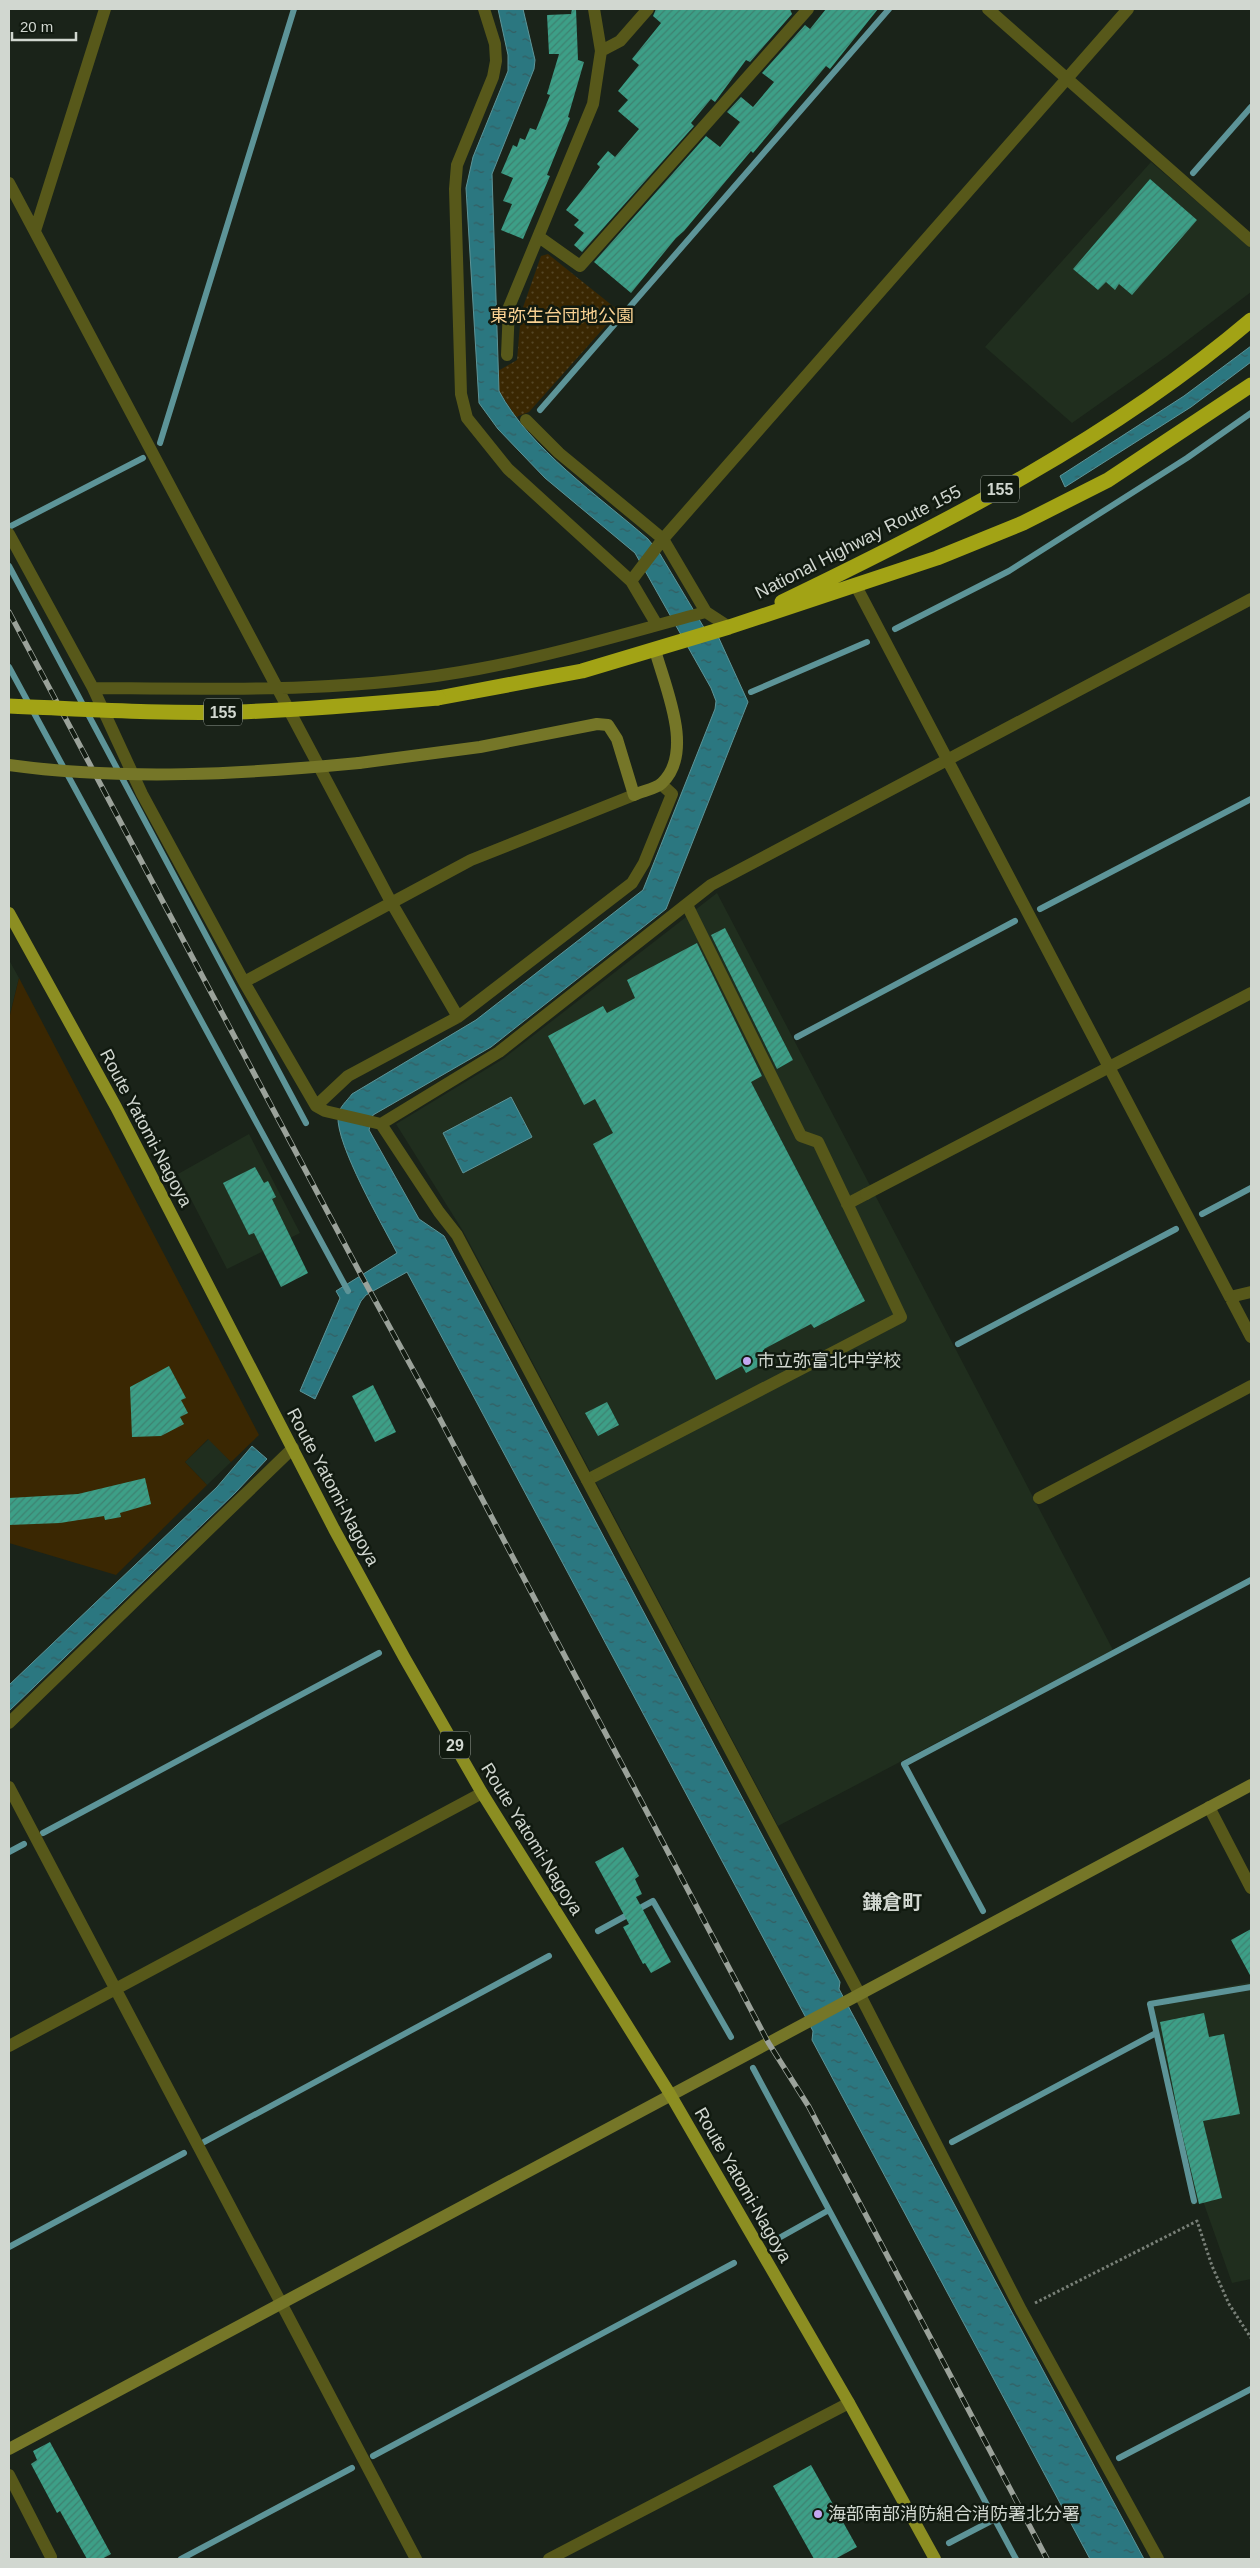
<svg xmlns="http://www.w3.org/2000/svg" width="1260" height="2568" font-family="Arial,'Noto Sans JP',sans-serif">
<defs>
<pattern id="park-dots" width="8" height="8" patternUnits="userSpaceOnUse" patternTransform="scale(1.25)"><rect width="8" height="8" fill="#3a2702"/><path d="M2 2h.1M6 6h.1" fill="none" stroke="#554626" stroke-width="1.8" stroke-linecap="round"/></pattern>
<pattern id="water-ripples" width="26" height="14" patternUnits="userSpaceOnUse" patternTransform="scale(1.25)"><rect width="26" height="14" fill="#2b7780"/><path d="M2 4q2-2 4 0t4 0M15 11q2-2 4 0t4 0" fill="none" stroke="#345e62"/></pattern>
<pattern id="building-hatch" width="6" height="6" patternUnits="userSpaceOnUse" patternTransform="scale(1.25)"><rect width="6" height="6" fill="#3d9f87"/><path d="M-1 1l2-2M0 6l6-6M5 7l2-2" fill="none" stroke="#3e8271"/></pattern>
</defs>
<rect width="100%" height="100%" fill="#1a2319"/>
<path fill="#202e1e" d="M1151,162L1251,248V292L1167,356L1072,423L985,347Z
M717,893L1113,1650L778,1826L463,1231L396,1124L503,1059Z
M9,960L19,978L9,1018Z
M249,1134L300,1233L227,1269L178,1174Z
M209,1439L231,1462L207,1485L185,1462Z
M1251,1982V2279L1232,2283L1203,2201L1192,2206L1147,2001Z"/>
<path fill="#3a2702" d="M19,978L259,1435L231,1462L208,1439L185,1462L207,1485L116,1575L9,1543V1019Z"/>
<path fill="url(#park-dots)" d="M548,254L619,311L529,412L516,417L499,391L498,371L517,360L521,313L541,256Z"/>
<path fill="url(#water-ripples)" stroke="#5d9498" d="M498,9H523L535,60L534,69L492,174L499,391C529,448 600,497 648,539L660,554L709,636L717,634L748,702L666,909L491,1047L373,1115L369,1130L419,1219L444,1236L840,1982L839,1989L1144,2559H1090L812,2040L813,2031L407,1272L366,1295L361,1301L315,1399L300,1391L340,1298L336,1291L397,1253C382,1224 336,1145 338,1116C339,1107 347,1101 352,1094L476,1020L643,890L715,709L716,701L711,688L635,553L545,478L498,429L479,403L466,188L473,157L508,71V55Z
M1251,346V362L1191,407L1065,487L1060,476L1184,396Z
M511,1097L532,1137L463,1173L443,1133Z
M252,1446L267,1459L236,1492L9,1711V1685L217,1487Z"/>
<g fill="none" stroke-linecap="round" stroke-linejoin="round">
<path stroke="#5d9498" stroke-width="6" d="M1193,173L1251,107
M540,410L889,9
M160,443L294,9
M11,526L143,458
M9,566L306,1123
M895,629L1009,571L1187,458L1251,413
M9,667L348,1291
M751,692L867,642
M1040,909L1251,799
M797,1037L1015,921
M1202,1214L1251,1188
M958,1344L1176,1229
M43,1833L379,1653
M9,1852L24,1844
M983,1911L904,1764L1251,1580
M598,1931L653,1901L731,2037
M753,2068L1016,2559
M204,2142L549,1956
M952,2142L1156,2033
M1194,2201L1150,2004L1251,1987
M779,2238L829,2210
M9,2247L184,2153
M373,2456L734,2263
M1119,2458L1251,2389
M949,2543L995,2519
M181,2559L352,2468"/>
</g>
<path fill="url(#building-hatch)" d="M572,9H576L578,60L584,62L568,117L570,118L547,175L550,176L523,239L501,230L512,204L503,201L513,178L501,173L513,145L517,147L520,138L525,140L530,128L536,130L550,95L547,94L559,54H549L547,15L571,14Z
M656,9H790L792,14L750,62L746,60L715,102L711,99L691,123L694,126L582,252L574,245L584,233L574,225L579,220L566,210L600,167L597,164L608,151L615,157L639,129L618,111L628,100L618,91L639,65L632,59L661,23L653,16Z
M826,9H878L830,69L826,66L753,153L751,151L684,231L676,238L631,293L594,262L706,136L720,147L740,122L727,112L741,97L753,107L774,82L762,73L805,25L810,29Z
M1150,179L1197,220L1132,295L1119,284L1115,290L1106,282L1098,290L1073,269Z
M725,928L793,1060L777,1069L711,935Z
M697,943L762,1076L751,1082L865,1301L814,1328L811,1324L764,1349L766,1353L761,1356L765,1363L746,1373L742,1366L716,1380L593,1144L613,1133L595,1099L584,1105L548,1036L603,1006L607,1013L635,998L627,980Z
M255,1167L264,1183L268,1181L276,1197L272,1199L308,1273L281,1287L254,1233L249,1235L223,1183Z
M169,1366L186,1398L181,1400L188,1413L180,1417L184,1424L161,1436L132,1437L130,1387Z
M373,1385L396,1432L375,1442L352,1396Z
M607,1402L619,1425L598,1436L585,1413Z
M145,1478L151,1504L120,1513L121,1517L105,1520L104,1516L60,1523L9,1525V1498L78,1494Z
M623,1847L639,1876L635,1879L642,1894L636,1897L671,1962L651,1973L645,1963L643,1964L623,1927L629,1924L595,1862Z
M1251,1929V1977L1231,1940Z
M1204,2013L1209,2037L1224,2034L1240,2114L1203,2121L1222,2198L1199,2204L1181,2129L1160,2022Z
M50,2442L111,2554L102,2559H87L60,2511L57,2513L31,2464L37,2460L33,2451Z
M811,2465L857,2547L835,2559H814L773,2486Z"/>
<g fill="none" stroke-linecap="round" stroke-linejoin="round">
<path stroke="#798078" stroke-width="3" stroke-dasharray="2.5 2.5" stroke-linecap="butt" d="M1035,2303L1197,2221L1212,2266L1229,2304L1251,2338"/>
<path stroke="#57581a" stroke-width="12" d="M847,1204L866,1194
M587,1480L901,1317L818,1142L801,1136L687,905
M1209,1807L1251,1888
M9,2475L51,2557"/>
<path stroke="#57581a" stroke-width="12" d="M484,9L495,44L496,61L493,77L457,165L455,189L461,394L467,418L508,469L631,581L657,625
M594,9L601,51L620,41L648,9
M988,9L1251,241
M9,183L391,902L458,1017L348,1076L316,1106
M35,231L105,9
M539,237L580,266L808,9
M507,355L509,307L593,104L601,51
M526,420L559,453L663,539L706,612L729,627
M9,534L93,688L142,794L244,982L316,1106L325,1111L381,1124L499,1052L711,885L1251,599
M631,581L663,539L1128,9
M856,586L1251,1337
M93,688C222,689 351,693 478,669C555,655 630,632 706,612
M244,982L471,860L634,795
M458,1017L632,883L644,863L672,794L661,784
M381,1124L439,1212L457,1235L859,1993L1021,2310L1158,2559
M866,1194L1251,993
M1230,1297L1251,1292
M1039,1498L1251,1386
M9,1723L293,1448
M9,1787L416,2559
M9,2046L482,1793
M549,2559L849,2403"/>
<path stroke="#757628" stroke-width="12" d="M359,763L480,747L597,724L608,725L617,739L634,795C642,791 656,789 662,783C695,752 665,687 655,650
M9,2449L1251,1785"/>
<path stroke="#8c8e22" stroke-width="12" d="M9,913L116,1107L334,1529L404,1657L482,1793L670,2094L849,2403L935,2559"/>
<path stroke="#a2a315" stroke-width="15" d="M782,602C946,523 1112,438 1251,320
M438,698L582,671L729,627L937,558L1023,523L1108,480L1251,385"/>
<defs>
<path id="rail" d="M9,612L360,1273L439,1417L768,2042L809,2107L1047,2559"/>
</defs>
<use href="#rail" stroke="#9ba29a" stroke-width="5.5"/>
<use href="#rail" stroke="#111a10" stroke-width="4" stroke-dasharray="11" stroke-linecap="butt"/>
<path stroke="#757628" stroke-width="12" d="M9,765C125,781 243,774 359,763"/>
<path stroke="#a2a315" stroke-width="15" d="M9,706C85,709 161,714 237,712C304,710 371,704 438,698"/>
</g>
<g fill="#c3a7f2" stroke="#111a10" stroke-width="2">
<circle cx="747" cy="1361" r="5"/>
<circle cx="818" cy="2514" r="5"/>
</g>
<g text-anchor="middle" stroke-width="5" stroke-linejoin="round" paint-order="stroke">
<g fill="#111a10" stroke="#979e96" stroke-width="1">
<rect x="981" y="475.5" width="38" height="27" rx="4"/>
<rect x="204" y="698.5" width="38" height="27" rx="4"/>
<rect x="440" y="1731.5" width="30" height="27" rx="4"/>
</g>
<g font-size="16" font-weight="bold" fill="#d1d7d0">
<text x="1000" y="495">155</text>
<text x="223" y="718">155</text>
<text x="455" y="1751">29</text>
</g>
<g font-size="18" fill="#f9d192" stroke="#111a10">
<text x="562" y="322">東弥生台団地公園</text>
</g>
<g font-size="18" fill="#d1d7d0" stroke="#111a10">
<text transform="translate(858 542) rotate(-27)" y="6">National Highway Route 155</text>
<text transform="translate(146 1128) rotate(62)" y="6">Route Yatomi-Nagoya</text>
<text transform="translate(333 1487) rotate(62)" y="6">Route Yatomi-Nagoya</text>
<text transform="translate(532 1839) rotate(58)" y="6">Route Yatomi-Nagoya</text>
<text transform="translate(743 2185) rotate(60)" y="6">Route Yatomi-Nagoya</text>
</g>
<g font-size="18" fill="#d1d7d0" stroke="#111a10" text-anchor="start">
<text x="757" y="1367">市立弥富北中学校</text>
<text x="828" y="2520">海部南部消防組合消防署北分署</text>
</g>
<g font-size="20" font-weight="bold" fill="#d1d7d0" stroke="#111a10">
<text x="892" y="1909">鎌倉町</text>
</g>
</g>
<rect width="1260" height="2568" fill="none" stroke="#d1d7d0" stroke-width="20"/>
<path d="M12 32v8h64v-8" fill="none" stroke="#d1d7d0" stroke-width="2.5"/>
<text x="20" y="32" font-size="15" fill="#d1d7d0" stroke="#111a10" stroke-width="4" paint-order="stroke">20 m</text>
</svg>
